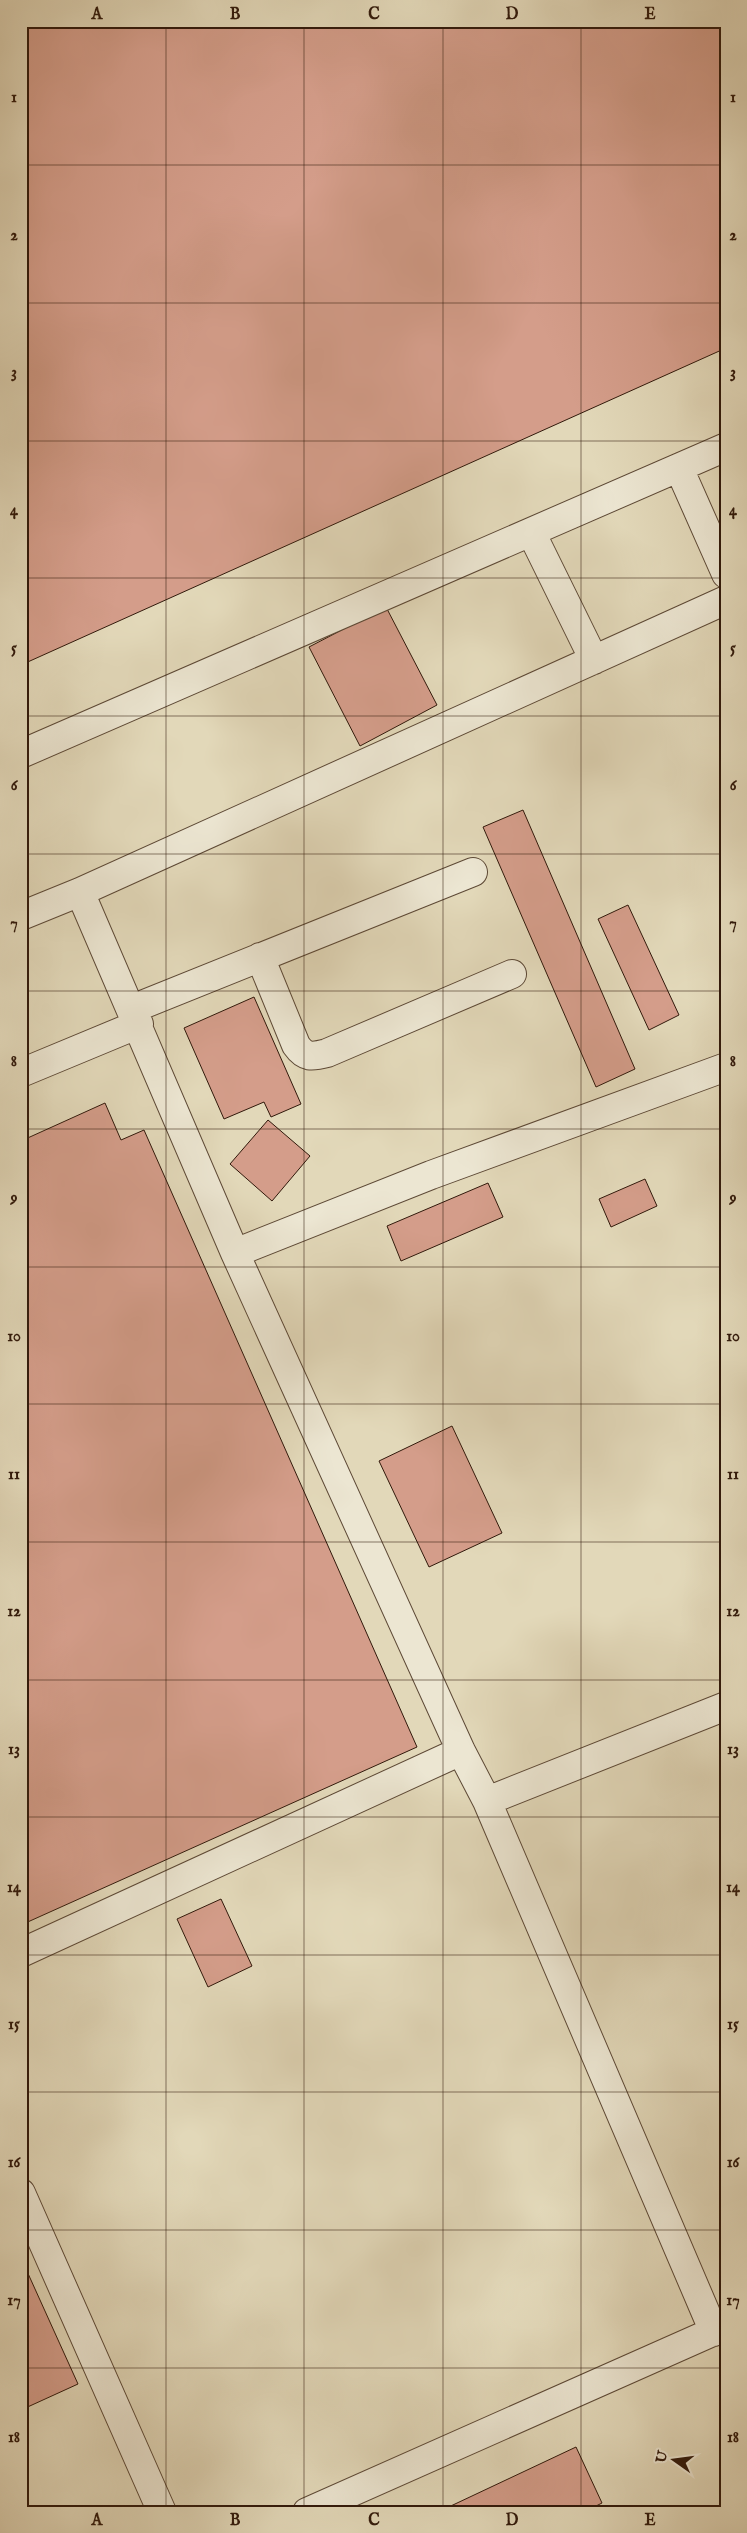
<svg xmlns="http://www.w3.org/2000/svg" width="747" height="2533" font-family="'IM FELL English',serif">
<rect width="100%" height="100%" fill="#e2d8b9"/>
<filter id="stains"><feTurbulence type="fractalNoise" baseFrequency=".004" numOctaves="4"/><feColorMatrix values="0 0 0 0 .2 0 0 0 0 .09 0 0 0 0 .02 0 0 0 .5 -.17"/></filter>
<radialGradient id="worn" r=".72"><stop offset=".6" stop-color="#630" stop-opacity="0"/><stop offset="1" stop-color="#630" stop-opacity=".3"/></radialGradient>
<path fill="#d49d8a" stroke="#31190b" d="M21,21H726V348L21,665Z
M386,607L437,705L360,746L309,647Z
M523,810L635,1069L596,1087L483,827Z
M628,905L679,1015L649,1030L598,919Z
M254,997L301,1104L271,1117L264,1102L224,1119L184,1028Z
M105,1103L121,1140L144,1130L417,1747L21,1925V1141Z
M268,1120L310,1156L272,1201L230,1164Z
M645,1179L657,1206L611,1227L599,1199Z
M488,1183L503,1217L401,1261L387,1226Z
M452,1426L502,1533L429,1567L379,1461Z
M221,1899L252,1966L208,1987L177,1919Z
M21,2258L78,2384L21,2410Z
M576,2447L602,2503L584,2512H438Z"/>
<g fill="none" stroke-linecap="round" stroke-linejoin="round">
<defs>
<path id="minor" d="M679,468L726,574
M531,532L594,660
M21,754L726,447
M80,892L235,1253L461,1751L487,1801L714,2332
M21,916L80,892L726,600
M260,957L296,1045C305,1058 312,1057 327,1053L512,974
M132,1009L473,872
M21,1073L139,1024
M235,1253L431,1175L726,1067
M487,1801L726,1706
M21,1953L461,1751
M21,2193L162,2512
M307,2512L726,2326"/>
</defs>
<use href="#minor" stroke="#5d4936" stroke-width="30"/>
<use href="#minor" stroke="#ece6d2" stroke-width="28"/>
</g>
<path fill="none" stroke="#31190b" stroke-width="1" stroke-opacity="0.55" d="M166,21V2512M304,21V2512M443,21V2512M581,21V2512M21,165H726M21,303H726M21,441H726M21,578H726M21,716H726M21,854H726M21,991H726M21,1129H726M21,1267H726M21,1404H726M21,1542H726M21,1680H726M21,1817H726M21,1955H726M21,2092H726M21,2230H726M21,2368H726"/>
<rect width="747" height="2533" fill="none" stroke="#e2d8b9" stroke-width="55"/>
<g transform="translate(674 2460) rotate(284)" stroke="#ece6d2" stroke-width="4" paint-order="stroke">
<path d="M0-4L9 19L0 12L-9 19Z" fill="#31190b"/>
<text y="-8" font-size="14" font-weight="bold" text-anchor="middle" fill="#31190b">U</text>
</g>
<rect x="28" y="28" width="692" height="2478" fill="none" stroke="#31190b" stroke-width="2"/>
<g font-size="16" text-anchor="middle" font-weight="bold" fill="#31190b">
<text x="97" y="19">A</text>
<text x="235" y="19">B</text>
<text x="374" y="19">C</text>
<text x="512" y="19">D</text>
<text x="650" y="19">E</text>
<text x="14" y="102">1</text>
<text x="733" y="102">1</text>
<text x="14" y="240">2</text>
<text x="733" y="240">2</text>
<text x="14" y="377">3</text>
<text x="733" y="377">3</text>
<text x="14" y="515">4</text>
<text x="733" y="515">4</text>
<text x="14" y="653">5</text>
<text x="733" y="653">5</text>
<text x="14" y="790">6</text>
<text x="733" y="790">6</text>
<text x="14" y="928">7</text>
<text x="733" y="928">7</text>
<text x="14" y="1066">8</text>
<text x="733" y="1066">8</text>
<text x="14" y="1203">9</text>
<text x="733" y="1203">9</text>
<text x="14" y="1341">10</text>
<text x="733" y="1341">10</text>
<text x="14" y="1479">11</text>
<text x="733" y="1479">11</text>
<text x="14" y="1616">12</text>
<text x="733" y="1616">12</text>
<text x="14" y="1754">13</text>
<text x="733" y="1754">13</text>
<text x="14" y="1892">14</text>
<text x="733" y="1892">14</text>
<text x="14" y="2029">15</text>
<text x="733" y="2029">15</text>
<text x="14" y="2167">16</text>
<text x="733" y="2167">16</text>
<text x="14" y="2305">17</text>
<text x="733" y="2305">17</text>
<text x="14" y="2442">18</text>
<text x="733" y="2442">18</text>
<text x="97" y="2525">A</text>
<text x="235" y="2525">B</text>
<text x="374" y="2525">C</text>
<text x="512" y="2525">D</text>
<text x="650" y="2525">E</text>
</g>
<rect width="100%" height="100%" filter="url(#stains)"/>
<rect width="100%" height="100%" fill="url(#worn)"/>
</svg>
